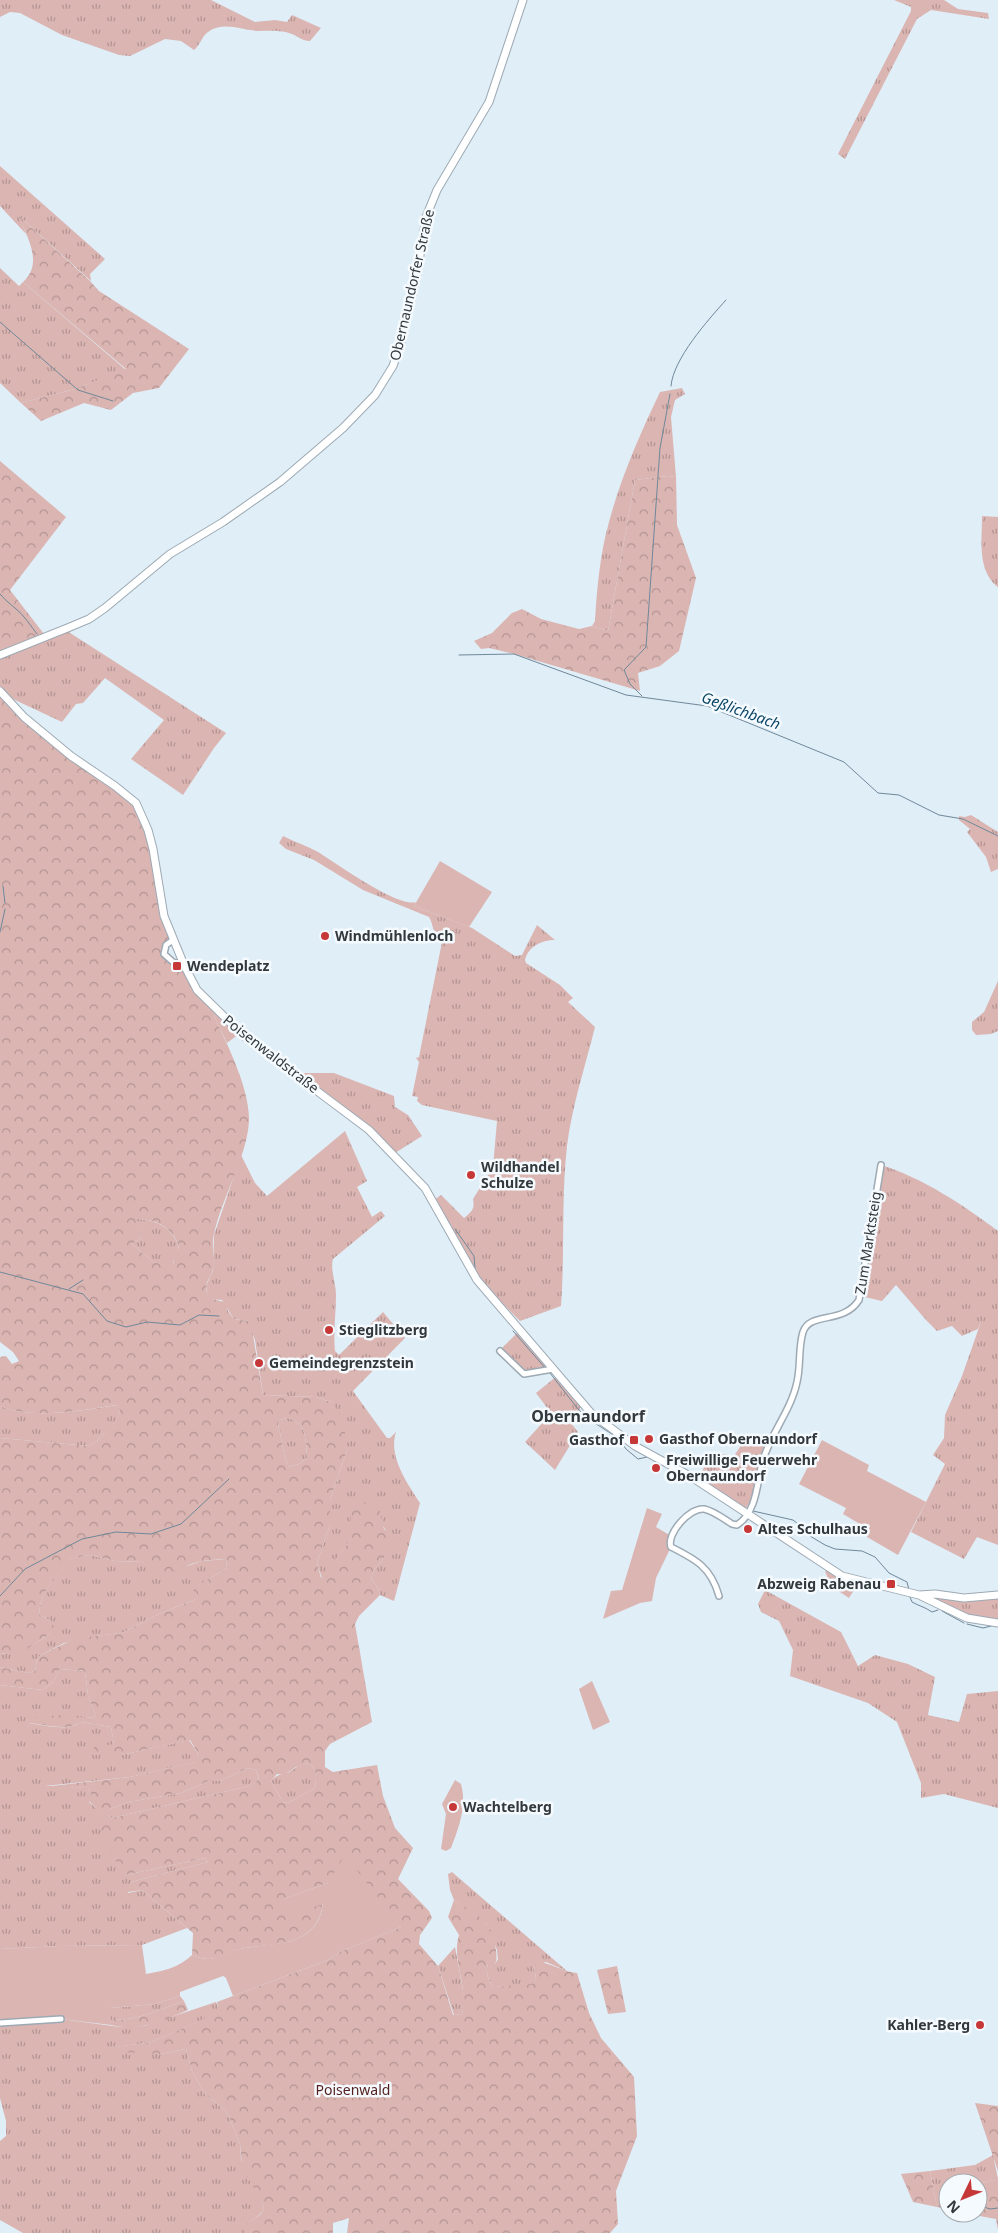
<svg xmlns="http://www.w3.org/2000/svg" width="998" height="2233" font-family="'Noto Sans',sans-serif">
<defs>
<pattern id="grass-tufts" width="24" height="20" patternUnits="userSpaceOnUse" patternTransform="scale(1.25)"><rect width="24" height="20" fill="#dbb5b2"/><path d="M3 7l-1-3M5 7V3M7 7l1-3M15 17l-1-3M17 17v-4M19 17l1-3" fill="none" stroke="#b29492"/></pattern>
<pattern id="forest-crowns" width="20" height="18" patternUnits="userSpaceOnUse" patternTransform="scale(1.25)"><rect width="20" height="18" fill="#dbb5b2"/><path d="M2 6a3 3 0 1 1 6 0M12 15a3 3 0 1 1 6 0" fill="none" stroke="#b29492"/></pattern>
</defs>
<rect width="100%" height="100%" fill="#e0eef8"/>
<path fill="url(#grass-tufts)" d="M0,0H211L255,22L275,20L287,22L292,15L321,28L310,41C301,41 297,35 289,33C279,30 267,31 258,31C241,30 223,21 208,32C202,36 200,45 194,50L181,41L165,39L130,56L119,55L62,35L20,13L10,12L0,17Z
M894,0H944L958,9L988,13L989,19L931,10L917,19L845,159L838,154L911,11V7Z
M0,166L105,259L90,274L91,281L19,216L26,234L0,206Z
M0,268L19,286L23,282L126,370L75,389L21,403L0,383Z
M682,388L685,394L675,400L671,417L676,477L667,476L635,480L608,631L592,626L595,621C597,588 600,554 609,522C621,477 640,434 660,392Z
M982,516L998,517V587C977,571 982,540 982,516Z
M67,631L226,733L214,748L183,795L131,759L164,720L105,678L83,703L76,704L62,722L15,700L0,689V657Z
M971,815L998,832V869L991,872L986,857L967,832L970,829L959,820V816L965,817Z
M283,836C295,842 307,846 318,852C336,863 398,908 416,902L414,906L472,928L515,956L522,955L537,925L555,940C541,940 528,947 525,960L526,963L560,985L573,998L568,1002L595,1027C585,1067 572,1106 567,1146C561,1199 565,1253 561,1306L520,1321L495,1296L476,1272L434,1200L441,1195L464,1218C472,1211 475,1209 473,1199L493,1167L497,1121L422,1105L417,1101L418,1097L412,1096L419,1062L416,1058L419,1057L442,942L441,937C431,932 434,925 429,917L363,890L314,860L286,849L279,843Z
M998,981V1031L991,1034L976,1035L972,1030V1022L984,1012Z
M295,1070L301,1073H334L394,1096L395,1107L408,1115L422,1136L395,1153L363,1122Z
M345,1131L367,1181L357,1187L372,1217L381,1211L385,1216L333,1259C330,1270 336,1283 336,1295C336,1314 333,1332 335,1351L339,1355L383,1312L405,1338L353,1391L387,1438H390L396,1432C388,1456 407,1483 420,1503L394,1601L380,1595L378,1588L371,1579L374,1570L385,1557L387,1533L380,1520L351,1504V1539L322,1578L317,1563L330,1525V1500L347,1450L331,1402L316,1397L263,1395L255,1340L248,1321L234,1319L222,1300L210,1299L207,1293L206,1286L213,1270L214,1235L241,1155L255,1183L267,1196Z
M881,1165C923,1178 963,1205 998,1231V1545L977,1537L964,1559L911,1532L945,1464L933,1455L944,1438L945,1415L962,1376L982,1319L978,1329L962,1336L952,1326L937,1331L926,1320L896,1285L882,1301L860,1296Z
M135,1219C155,1218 176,1229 179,1250L173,1261V1267L153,1262L132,1244L141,1238Z
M517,1333L548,1369C519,1376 520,1366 501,1349Z
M557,1376L581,1405L579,1411L566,1417L578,1432L555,1470L525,1442L546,1419L554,1417L536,1393Z
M118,1405L120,1411L111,1432H105L97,1441L89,1446L0,1438V1406C33,1420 83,1410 118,1405Z
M288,1418C307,1423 306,1441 307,1458L299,1464L289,1467L285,1458L278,1423L280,1420Z
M744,1441L766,1445L767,1447L753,1497L746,1508L698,1479L712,1452L734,1456Z
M90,1555L115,1561L143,1562L148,1566H187L202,1561L226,1559L227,1568L209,1579L195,1584L196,1599L159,1614L122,1633L87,1637L64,1643L41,1655L37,1659L35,1671L29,1673L0,1667V1653C20,1655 33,1645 50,1634L51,1621L40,1615C37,1592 59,1577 68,1559Z
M827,1570L859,1582L849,1598L831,1586L825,1571Z
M765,1590L841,1632L858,1666L875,1655L908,1664L935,1677L928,1715L959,1722L967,1694L998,1691V1808L944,1794L921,1798V1783L897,1722L868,1703L790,1676L793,1650L779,1621L761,1612L758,1604Z
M934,1596L971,1601L998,1597V1620L965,1614L934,1600Z
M60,1669L85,1671L88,1695L96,1717L28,1723C44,1725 67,1732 81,1722L111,1727L114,1744L121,1755L189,1740L199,1755L196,1762L130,1777L45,1786L89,1788L91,1796L89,1802L102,1813L104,1823L126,1875L205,1858L208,1862L131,1882L128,1893L142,1890L187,1928L142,1945L60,1946L0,1949V1685L43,1690L53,1682Z
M306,1763C317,1765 317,1778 315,1788L288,1803L283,1802L271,1781C279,1772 283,1776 291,1771C296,1768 299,1764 306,1763Z
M248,1768L256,1770L259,1780L253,1785L112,1818L108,1815V1810L128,1802L181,1793L209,1781H220Z
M452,1872L567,1971L546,1962L534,1966L536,1979L532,1985L493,1987C488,1980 485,1972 488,1964H495L498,1959L497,1950L487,1924L454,1900L450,1890L448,1874Z
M455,1947L465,2001L462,2014L454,2015L438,1966Z
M180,1996L184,2001C159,2010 137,2021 110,2020V2008L155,2004Z
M216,2002L220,2012L152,2042L115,2047L160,2054L186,2049L192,2071L205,2094L225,2110L229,2117L240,2144L241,2160L263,2205L264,2209C259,2219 244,2221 244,2233H23L0,2220V2141L6,2136V2121L0,2098V2023L61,2019L120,2027L144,2026Z
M993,2155L998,2179L978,2184L948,2183V2209L937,2207L930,2171L975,2165Z"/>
<path fill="url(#forest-crowns)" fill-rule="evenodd" d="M18,215L90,281L99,291L189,349L159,388L133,393L111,410L84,403L41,421L21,403L75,389L126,369L23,282C44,263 27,237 18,215Z
M0,461L66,517L10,590L44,634L0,653Z
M667,476L676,477L677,525L696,578L679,651L660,666L638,673L640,691L514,654L489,648L481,649L474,641L492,633L512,613L522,609L541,619L579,629L592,626L608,631L635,480Z
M0,693L24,718L131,799C160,839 151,892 169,937L161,949C163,966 174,961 182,969C196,980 206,999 217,1013L214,1016C227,1044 250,1089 249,1121C247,1157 222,1197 214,1234C211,1245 215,1257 213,1268C212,1277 203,1283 207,1293C210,1301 219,1299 226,1303L228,1311L234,1319L248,1321L251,1323L263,1395L316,1397L331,1402L343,1417L347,1450L330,1500V1525L317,1563L321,1578L351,1539V1504L356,1497L380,1511L384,1529L391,1535L385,1557L374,1570L371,1579L378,1588L380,1595L359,1616L355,1624L372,1722L330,1744L325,1751V1767L333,1772L377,1765L383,1796L395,1828L413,1848L398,1879L429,1911L432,1918L420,1935L419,1944L438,1966L453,2015L462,2014C469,1987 451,1960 459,1935L448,1917L454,1900C464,1907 478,1914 486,1923C492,1929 500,1956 495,1964H488C485,1972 488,1980 493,1987L532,1984L536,1979L534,1966L538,1962C552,1963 563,1972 577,1973L589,2013L601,2038L634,2077L637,2136L616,2191L618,2224L610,2233H347L349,2218L333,2223V2233H244V2226L261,2214L264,2209L263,2205L242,2167L240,2144L229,2117L225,2110L205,2094L192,2071L186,2049L160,2054L114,2052V2047L152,2042L219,2012L217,2002L328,1960L340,1952L401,1927L328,1883L283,1899L323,1903C317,1949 273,1942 240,1949C218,1953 217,1965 192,1955L193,1933L142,1890L121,1893L120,1887L130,1885L131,1882L208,1862L205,1858L126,1875C114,1861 108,1847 101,1830C108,1814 96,1809 87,1799L91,1796L89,1788L43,1787L130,1777L195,1762L199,1755L190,1740L121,1755H93L94,1747L114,1744L111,1727L81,1722C67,1732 44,1724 28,1723L27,1718L74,1714L83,1718L96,1717L88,1695L85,1671L60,1669L53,1682L43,1690L0,1685V1667L29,1673L35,1671L37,1659L41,1655L76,1638L122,1633L159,1614L196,1599L193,1592L195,1583L209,1579L227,1568L226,1559C218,1559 210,1560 202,1561C179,1566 163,1583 143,1562L115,1561L90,1555L69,1559C59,1577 37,1592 40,1615L51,1621L54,1627L50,1634L19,1654L0,1653V1438L89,1446L97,1441L105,1432L111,1431L120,1411L117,1405C83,1410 32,1420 0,1406V1357L6,1356L12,1364L19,1361L13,1352L0,1342ZM136,1219C155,1218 176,1229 179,1249L174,1253L173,1266L153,1262L132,1244L141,1238ZM288,1418C307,1423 306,1441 307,1458L299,1464L289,1467L285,1458L278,1423L280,1420ZM306,1763C317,1765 317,1778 315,1788L288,1803L283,1802L271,1781L277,1774L284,1775L296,1767ZM248,1768L256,1770L259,1779L253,1785L112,1818L108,1815V1810L128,1802L181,1793L209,1781H220Z
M617,1966L626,2012L608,2014L597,1970Z
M184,2001L188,2010C163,2021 138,2032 111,2025L110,2020C137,2021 159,2010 184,2001Z
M975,2103L998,2106V2171Z
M930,2171L937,2207L913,2202L901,2174Z
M998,2179V2230L996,2219L974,2215V2213H978V2184Z"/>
<path fill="#dbb5b2" d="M440,861L492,892L469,927L414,906Z
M217,1013L239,1034L227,1043L214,1016Z
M822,1440L869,1465L867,1471L926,1502L898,1555L867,1537L870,1530L843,1514L846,1508L799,1484Z
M647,1508L662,1514L656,1527L671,1536V1547L656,1578L652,1601L640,1603L603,1619L611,1591L622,1590Z
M592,1681L610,1722L593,1730L579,1689Z
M455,1780L461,1784C467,1806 459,1827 451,1848L446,1851L441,1849L446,1814L442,1804Z
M345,1855L401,1927L340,1952L328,1960L233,1996L226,1978L223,1976L180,1992V1996L155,2004L110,2008L111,2025L61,2019L0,2023V1949L60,1946L142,1945L146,1974C164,1971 178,1968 192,1955C216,1965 218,1953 239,1949C272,1942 317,1949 323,1904L288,1915L283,1899L328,1883Z"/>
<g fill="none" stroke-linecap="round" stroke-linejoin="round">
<path stroke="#6f889a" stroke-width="1" d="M0,322L78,390L113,401
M671,386C673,359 708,320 726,300
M0,594C5,600 9,603 15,608C24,615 30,625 37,634
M459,655L514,654L626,695L707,706L844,762L878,793L899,795L939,815L963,819L998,836
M642,696L630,684L624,670L646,647L660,448L670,394
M3,886L5,903
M0,932L5,909
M455,1229L474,1256L475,1269
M0,1272L83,1294L107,1321L126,1327L147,1322L180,1325L199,1315L219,1316
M69,1289L83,1280
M513,1331L546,1369
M550,1373L578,1409L590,1420L618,1438L626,1449L638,1459L647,1457
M753,1511L793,1520L807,1531L810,1536L825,1545L835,1549L862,1551L875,1557L889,1573L907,1582L909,1590
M0,1596L25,1569L82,1539L116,1532L151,1534L181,1524L229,1479
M910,1597L912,1602C919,1606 925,1607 932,1612L938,1610
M942,1611L964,1623
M967,1624L983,1628L995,1625
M978,2205L990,2209L998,2208"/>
<defs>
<path id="street" d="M173,940L166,945L164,954L173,962L184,965
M500,1351L524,1374L553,1369
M719,1596C711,1567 695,1559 671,1547C666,1534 690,1507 704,1509C714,1511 724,1519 732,1524L737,1525C757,1512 757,1483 762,1463C770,1434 791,1411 797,1382C801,1366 798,1348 803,1332C810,1311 843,1325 859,1300L881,1165
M0,2023L61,2019"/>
<path id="secondary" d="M0,655L70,627L89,619L105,608L170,554L223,522L280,482L343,428L375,395L393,366L401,342L417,274L426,217L437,190L489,102L523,0
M0,691L24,717L71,756L115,786L136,803L148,830L153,849L164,916L184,965L197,990L245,1037L369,1130L425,1188L477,1280L591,1413L635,1446L690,1476L842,1576L919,1595L935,1594L964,1598L998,1595
M921,1596L967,1618L998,1623"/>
</defs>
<use href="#street" stroke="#9daab4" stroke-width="8"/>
<use href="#secondary" stroke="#9daab4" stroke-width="9"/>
<use href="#street" stroke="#fff" stroke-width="5"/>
<use href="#secondary" stroke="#fff" stroke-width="7"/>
</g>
<g fill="#c63838" stroke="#f4fafe" stroke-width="2">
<circle cx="325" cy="936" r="5"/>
<rect x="172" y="961" width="10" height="10" rx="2.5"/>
<circle cx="471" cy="1175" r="5"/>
<circle cx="329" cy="1330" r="5"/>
<circle cx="259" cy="1363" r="5"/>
<circle cx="649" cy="1439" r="5"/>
<rect x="629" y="1435" width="10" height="10" rx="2.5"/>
<circle cx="656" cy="1468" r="5"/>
<circle cx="748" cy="1529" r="5"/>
<rect x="886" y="1579" width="10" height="10" rx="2.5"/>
<circle cx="453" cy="1807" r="5"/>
<circle cx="980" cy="2025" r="5"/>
</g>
<g text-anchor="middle" stroke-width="5" stroke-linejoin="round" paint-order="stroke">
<g font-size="14" fill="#32383c" stroke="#f4fafe">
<text transform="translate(412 285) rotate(-77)" y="5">Obernaundorfer Straße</text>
<text transform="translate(271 1054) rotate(38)" y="5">Poisenwaldstraße</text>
<text transform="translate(868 1243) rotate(-81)" y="5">Zum Marktsteig</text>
</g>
<g font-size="14" font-weight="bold" fill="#32383c" stroke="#f4fafe" text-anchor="start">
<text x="335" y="941">Windmühlenloch</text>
<text x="187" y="971">Wendeplatz</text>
<text x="481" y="1172">Wildhandel<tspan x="481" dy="16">Schulze</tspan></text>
<text x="339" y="1335">Stieglitzberg</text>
<text x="269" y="1368">Gemeindegrenzstein</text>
<text x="659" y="1444">Gasthof Obernaundorf</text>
<text x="624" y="1445" text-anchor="end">Gasthof</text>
<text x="666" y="1465">Freiwillige Feuerwehr<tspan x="666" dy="16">Obernaundorf</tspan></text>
<text x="758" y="1534">Altes Schulhaus</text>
<text x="881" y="1589" text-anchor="end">Abzweig Rabenau</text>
<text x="463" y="1812">Wachtelberg</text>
<text x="970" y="2030" text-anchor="end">Kahler-Berg</text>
</g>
<g font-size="14" fill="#541f1d" stroke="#f4fafe">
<text x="353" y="2095">Poisenwald</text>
</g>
<g font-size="15" font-style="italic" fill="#0a4566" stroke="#f4fafe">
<text transform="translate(741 711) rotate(20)" y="5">Geßlichbach</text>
</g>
<g font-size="16" font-weight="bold" fill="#32383c" stroke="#f4fafe">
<text x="588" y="1422">Obernaundorf</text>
</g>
</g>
<g transform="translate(963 2198) rotate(227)"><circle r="24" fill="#f4fafe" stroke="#a6acb0"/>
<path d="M0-4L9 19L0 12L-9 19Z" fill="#c63838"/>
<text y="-8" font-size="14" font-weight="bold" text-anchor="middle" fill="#32383c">N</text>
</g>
</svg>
